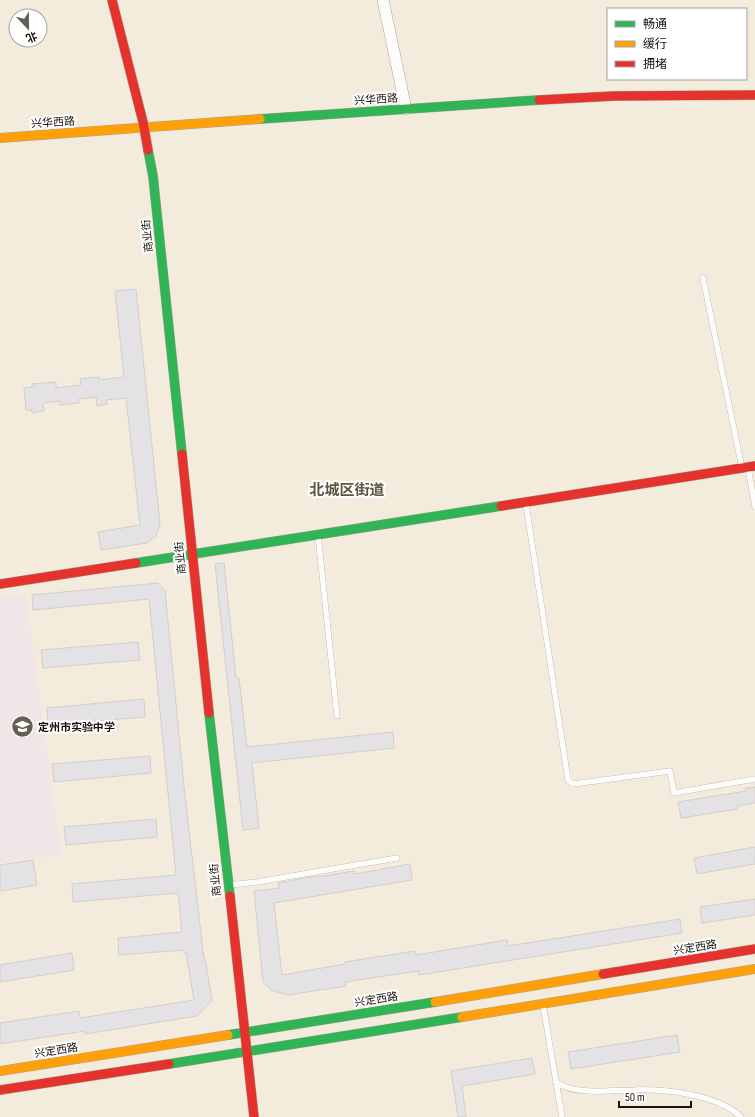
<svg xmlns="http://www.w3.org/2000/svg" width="755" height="1117" font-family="'Sofia Sans Condensed','Noto Sans SC',sans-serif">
<rect width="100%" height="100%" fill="#f3ecdd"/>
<path fill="#f2e5e8" d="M26,595L61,855L0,863V598Z"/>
<path fill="#e5e2e5" stroke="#d1cecc" d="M136,289L160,524L158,531L155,537L147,543L101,550L98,532L140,525L126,398L106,400L107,404L97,406L96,397L79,399V403L60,405V401L43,403L44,411L32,413V410H26L24,388L32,387V384L56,382V388L81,385L80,379L99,377V380L124,377L115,291Z
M224,563L236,678H239L247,747L393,732L394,748L252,763L259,828L243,830L215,564Z
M158,583L165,591L185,796L204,959H205L212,1000L197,1016L85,1034V1031L0,1044V1023L79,1011L80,1018L194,1000L186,952L184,953V950L119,955L118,938L182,932L178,893L73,902L72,884L176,875L149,599L33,610L32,595Z
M138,642L140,660L43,668L41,650Z
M144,699L145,717L48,725L47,708Z
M150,756L151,773L54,782L52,764Z
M755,787V803L737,806V809L681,818L678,802L746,791L745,788Z
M156,819L157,837L66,845L64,827Z
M755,847V864L697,874L694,858Z
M33,860L37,885L0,891V865Z
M410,864L412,880L274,903L282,975L345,964V962L415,951L416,955L507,940L508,946L680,919L682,933L419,975L418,971L345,982L346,986L288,995L271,990L263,982L254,891L279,888L278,883L317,876V877L354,871L355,874Z
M755,899V915L702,923L700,907Z
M72,953L74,970L0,982V965Z
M677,1035L680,1052L571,1069L568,1052Z
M532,1058L535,1074L462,1086L466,1117H458L451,1071Z"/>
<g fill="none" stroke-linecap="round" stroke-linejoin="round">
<defs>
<path id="lane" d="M703,278L742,468
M748,467L755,507
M526,504L568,780L573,784L670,771L674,793L755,779
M318,535L337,716
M230,885L257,882L397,858
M543,1005L562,1117
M556,1082C576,1096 611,1090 634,1090C665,1089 717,1094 741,1117"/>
<path id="street" d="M383,0L406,109"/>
<path id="fast" d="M260,119L539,100
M148,150L153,176L182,454
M136,563L501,506
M209,713L230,896
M228,1035L435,1002
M169,1064L462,1017"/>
<path id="slow" d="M0,138L260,119
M435,1002L603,974
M462,1017L755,969
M0,1071L228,1035"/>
<path id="jam" d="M112,0L143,122L148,150
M539,100L614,96L755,95
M182,454L209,713
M501,506L755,466
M0,584L136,563
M230,896L254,1117
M603,974L755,949
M0,1090L169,1064"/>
</defs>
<use href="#lane" stroke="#a8a297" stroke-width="6"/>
<use href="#street" stroke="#a8a297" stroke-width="12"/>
<use href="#fast" stroke="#a8a297" stroke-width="10"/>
<use href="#slow" stroke="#a8a297" stroke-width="10"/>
<use href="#jam" stroke="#a8a297" stroke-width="10"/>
<use href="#lane" stroke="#fdfcfa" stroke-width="5.5"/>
<use href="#street" stroke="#fdfcfa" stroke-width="11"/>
<use href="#fast" stroke="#30b455" stroke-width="9"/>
<use href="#slow" stroke="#ff9f0a" stroke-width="9"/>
<use href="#jam" stroke="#e5322d" stroke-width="9"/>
</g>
<defs>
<symbol id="school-disc" viewBox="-11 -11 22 22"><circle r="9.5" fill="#645f54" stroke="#fff"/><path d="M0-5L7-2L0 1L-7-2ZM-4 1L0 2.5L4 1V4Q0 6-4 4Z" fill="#fff"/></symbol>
</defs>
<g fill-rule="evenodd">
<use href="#school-disc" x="10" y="714" width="25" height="25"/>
</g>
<g text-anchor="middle" stroke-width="4" stroke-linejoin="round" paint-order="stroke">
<g font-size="11" fill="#17130a" stroke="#fff">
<text transform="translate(376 99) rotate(-4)" y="4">兴华西路</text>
<text transform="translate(53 122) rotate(-4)" y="4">兴华西路</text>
<text transform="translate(147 236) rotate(-96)" y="4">商业街</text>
<text transform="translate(180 558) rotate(-96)" y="4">商业街</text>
<text transform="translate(215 880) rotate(-96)" y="4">商业街</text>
<text transform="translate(695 947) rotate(-9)" y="4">兴定西路</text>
<text transform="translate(376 999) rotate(-9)" y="4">兴定西路</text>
<text transform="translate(56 1050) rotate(-9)" y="4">兴定西路</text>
</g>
<g font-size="11" font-weight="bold" fill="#17130a" stroke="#fff" text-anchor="start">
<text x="38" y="731">定州市实验中学</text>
</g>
<g font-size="15" font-weight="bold" fill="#5f543e" stroke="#fff">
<text x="347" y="495">北城区街道</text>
</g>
</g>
<rect x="607" y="8" width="140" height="72" fill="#ffffff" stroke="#a2a19d"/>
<rect x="615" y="21" width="20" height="6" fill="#30b455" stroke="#a2a19d"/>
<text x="643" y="28" font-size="12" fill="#17130a">畅通</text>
<rect x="615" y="41" width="20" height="6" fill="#ff9f0a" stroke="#a2a19d"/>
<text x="643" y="48" font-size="12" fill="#17130a">缓行</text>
<rect x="615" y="61" width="20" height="6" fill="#e5322d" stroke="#a2a19d"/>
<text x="643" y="68" font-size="12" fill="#17130a">拥堵</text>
<g transform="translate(28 28) rotate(158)"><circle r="19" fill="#ffffff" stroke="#a2a19d"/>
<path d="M0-3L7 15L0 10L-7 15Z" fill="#645f54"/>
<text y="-6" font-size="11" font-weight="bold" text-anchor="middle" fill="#17130a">北</text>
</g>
<path d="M619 1101v6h72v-6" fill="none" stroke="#17130a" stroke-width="2"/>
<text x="625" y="1101" font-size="12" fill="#17130a" stroke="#ffffff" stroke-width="3" paint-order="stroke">50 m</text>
</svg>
